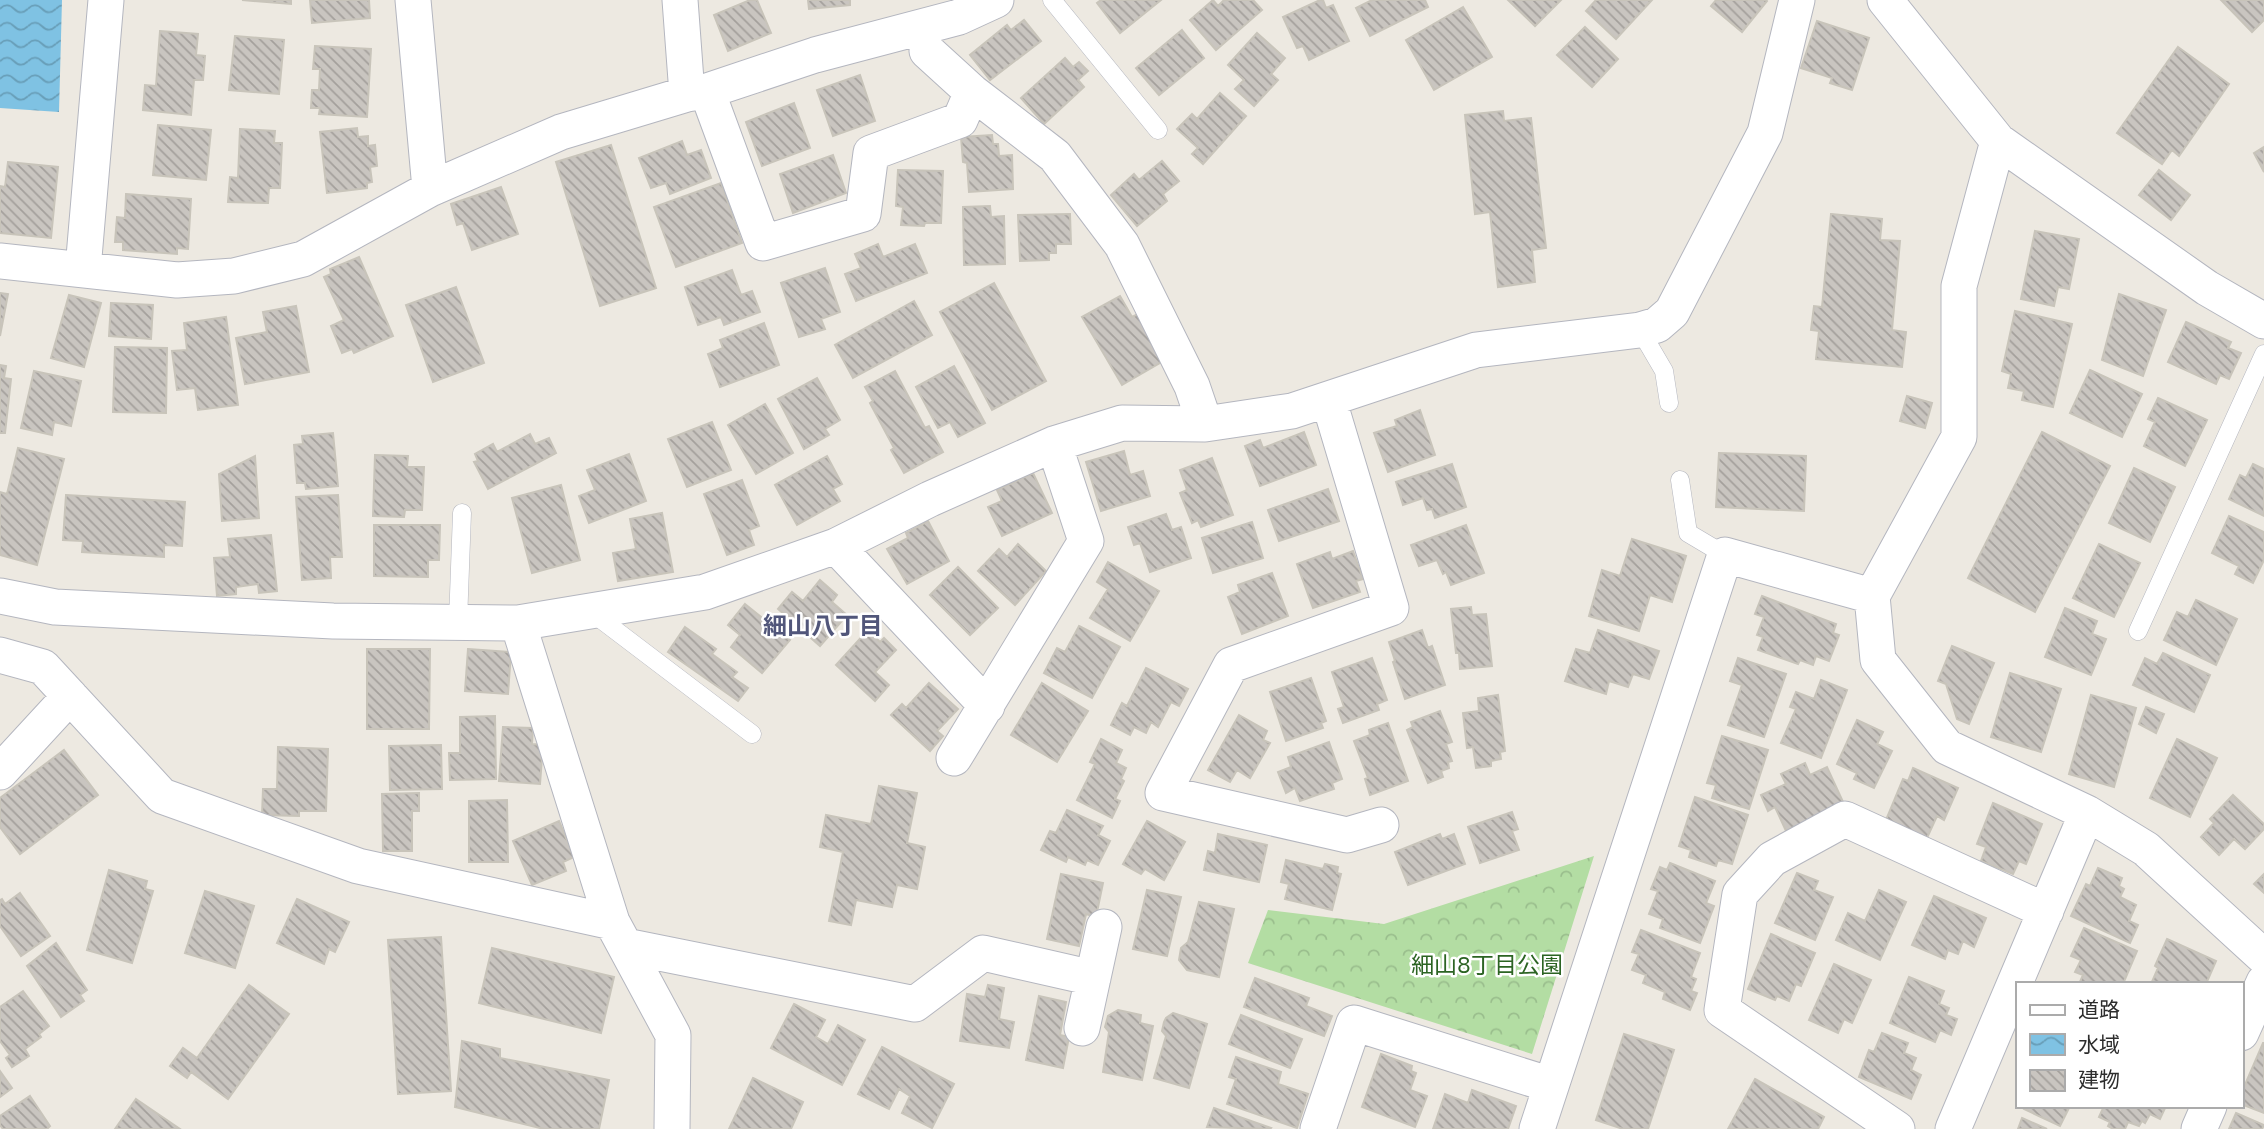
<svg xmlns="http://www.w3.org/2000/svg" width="2264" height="1129" font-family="'IBM Plex Sans','Noto Sans JP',sans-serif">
<defs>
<pattern id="forest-crowns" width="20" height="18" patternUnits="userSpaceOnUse" patternTransform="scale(1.75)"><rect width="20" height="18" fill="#b3dda3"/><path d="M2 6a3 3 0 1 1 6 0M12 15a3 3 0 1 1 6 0" fill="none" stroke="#9abe8d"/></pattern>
<pattern id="water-waves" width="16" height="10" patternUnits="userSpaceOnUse" patternTransform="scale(1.75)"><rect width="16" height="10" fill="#7fc2e3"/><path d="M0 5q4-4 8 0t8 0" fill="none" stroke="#689eb8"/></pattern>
<pattern id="building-back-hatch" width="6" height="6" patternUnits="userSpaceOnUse" patternTransform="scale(1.75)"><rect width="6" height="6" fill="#c9c5c0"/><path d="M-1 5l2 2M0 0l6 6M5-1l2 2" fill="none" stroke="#a4a09c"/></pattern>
</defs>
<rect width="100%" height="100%" fill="#ede9e1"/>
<path fill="url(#forest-crowns)" d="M1594,856L1532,1054L1248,963L1268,910L1384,924Z"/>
<path fill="url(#water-waves)" d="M0,0H62L59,112L0,108Z"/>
<path fill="url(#building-back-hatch)" stroke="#c8c4ba" stroke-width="2" d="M242,0H291V4Z
M310,0H369L370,18L312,23Z
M750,0H757L771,33L728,51L714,15Z
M808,0H850V5L809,9Z
M1101,0H1161L1120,33L1097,3Z
M1213,0L1218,6L1224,0H1253L1262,10L1216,50L1190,20Z
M1320,0H1323L1326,8L1333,5L1349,41L1309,60L1303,46L1297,48L1283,17Z
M1372,0H1425L1428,7L1370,36L1356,8Z
M1508,0H1561L1535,26Z
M1596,0H1652L1616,39L1586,11Z
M1716,0H1766L1767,1L1742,32L1711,6Z
M2221,0H2264V20L2252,32Z
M1463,7L1492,57L1434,90L1406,40Z
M1024,20L1041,41L990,80L970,55L1007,25L1011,30Z
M1817,21L1869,38L1852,90L1830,83L1832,78L1801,68Z
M1585,27L1618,59L1592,87L1557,55Z
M1182,30L1204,58L1159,95L1136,68Z
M160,31L198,34L196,55L205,56L203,80H194L191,115L143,110L145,85L156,86Z
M1257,33L1285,58L1271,74L1278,80L1254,106L1235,89L1244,80L1228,65Z
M235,36L284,40L279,94L229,90Z
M315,46L371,49L367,117L319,114L320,108H311L312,90H319L320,69H313Z
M2178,47L2229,84L2179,156L2172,150L2162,164L2117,133Z
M1065,58L1073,67L1079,62L1088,71L1078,80L1084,87L1044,124L1021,98Z
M860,75L875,121L833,136L817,90Z
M1220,93L1246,116L1203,164L1192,154L1198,148L1177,129L1192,114L1197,119Z
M794,103L810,148L762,166L746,122Z
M1503,111L1504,121L1531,118L1546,248L1532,250L1535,282L1498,287L1490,212L1475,214L1465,115Z
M158,125L211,130L206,180L153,175Z
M357,128L358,137L368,136V146L375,145L377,166L370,167L372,182L367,183V188L327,193L320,132Z
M240,129L275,131L274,143H282L280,188H269L268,203L228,202L230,177L238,178Z
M992,135L993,144H998L999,156L1012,155L1013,189L969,192L967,163L963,162L961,137Z
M682,141L687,155L701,150L711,178L670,194L666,183L651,188L639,158Z
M611,145L656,288L600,306L556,162Z
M2264,147V172L2254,153Z
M833,155L846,193L793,213L780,174Z
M1162,161L1179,181L1163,194L1167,201L1137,226L1111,195L1134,174L1139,180Z
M8,162L58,167L51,238L0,233V186L5,187Z
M898,170L943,171L941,223H925L924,226L901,225L903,207L896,206Z
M2159,170L2190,195L2171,220L2139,195Z
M721,183L742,243L676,267L654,207Z
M501,187L518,234L472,250L463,223L457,225L451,204Z
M126,194L191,199L188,249L177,248V254L123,250V242H115L117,217L125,218Z
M990,206L991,217L1004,216L1005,264L964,265L963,207Z
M1070,214L1071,244H1056V253H1049V260L1020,261L1018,215Z
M1831,214L1882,219L1880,240L1900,241L1892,330L1906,332L1902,367L1816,359L1819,331L1811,330L1814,306L1822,307Z
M2035,231L2079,239L2069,289L2058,287L2054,306L2021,299Z
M878,244L883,257L915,244L927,273L856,301L845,274L861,268L855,254Z
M359,257L393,336L354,353L352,349L342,353L331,326L344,320L324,277L331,274L330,269Z
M825,268L840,312L821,319L825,329L799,337L781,283Z
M732,270L741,295L752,291L760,312L724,325L721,317L698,325L685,287Z
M994,283L1046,381L992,410L940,312Z
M456,287L484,363L433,382L406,305Z
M0,293L8,294L0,336Z
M2119,294L2166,310L2143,376L2102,360Z
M69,295L101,303L84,367L51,358Z
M1120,296L1132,317L1140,313L1167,359L1122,385L1082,317Z
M914,301L932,335L853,378L835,345Z
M111,303L153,305L151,339L109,336Z
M296,306L309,372L245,384L236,338L267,332L263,312Z
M2015,311L2072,324L2053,407L2022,400L2024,391L2008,388L2011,374L2002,371Z
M226,317L238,405L198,410L195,388L177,390L172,351L187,350L184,323Z
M2186,322L2231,342L2228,348L2241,353L2229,379L2220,375L2216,384L2168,362Z
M764,323L779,365L720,387L708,354L723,348L720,340Z
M115,347L167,348L166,413L113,412Z
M0,365L6,366L4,378L11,379L5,433H0Z
M954,366L985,423L958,437L950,422L938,428L916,387Z
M2090,370L2142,394L2122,437L2070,413Z
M34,371L81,381L71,426L54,422L52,435L21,428Z
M895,371L925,428L929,426L943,452L904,473L891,450L894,448L870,403L873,401L865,387Z
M817,378L840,420L825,429L829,435L804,449L778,399Z
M1907,396L1932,403L1925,428L1900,421Z
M2158,398L2207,420L2185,466L2144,446L2155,422L2148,419Z
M765,404L793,453L756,474L728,425Z
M1420,410L1435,455L1388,472L1374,433L1397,426L1395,420Z
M712,422L731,470L687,487L668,439Z
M1304,432L1316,465L1260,486L1245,446L1260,440L1263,448Z
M2042,432L2110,466L2035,612L1968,578Z
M333,433L338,486L306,489L305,483H297L294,445L303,444L302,436Z
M530,434L535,444L549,438L556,453L488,489L474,462L478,461L475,454L493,444L497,452Z
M18,448L64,459L37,565L0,555V492L7,494Z
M1124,451L1130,475L1143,471L1150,496L1101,511L1086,462Z
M1719,453L1806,456L1804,511L1716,507Z
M629,454L646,501L589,523L579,496L595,490L587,470Z
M375,455L408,456L407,467H424L422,510H405L404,517L373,516Z
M255,456L259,518L222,521L219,474Z
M827,456L842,484L833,489L840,501L797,525L775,485Z
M1212,458L1233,515L1201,527L1198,520L1192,523L1180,493L1187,490L1180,470Z
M1452,464L1466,507L1435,518L1432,509L1427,510L1423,498L1403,505L1396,482Z
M2253,464L2264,469V516L2229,499L2240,475L2246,478Z
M2134,468L2175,487L2150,542L2109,523Z
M1033,473L1052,513L1002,536L988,507L1002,501L997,490Z
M742,480L759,526L749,530L754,545L727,555L704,494Z
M561,485L580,560L532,573L512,498Z
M1328,489L1339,521L1279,541L1268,510Z
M66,495L185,502L182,546L164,545V557L82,552L83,541L63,540Z
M338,495L342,557H330L331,578L302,580L296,497Z
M662,513L673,572L618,581L613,553L636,549L630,519Z
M1166,514L1172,530L1181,527L1191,558L1150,572L1140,543L1134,545L1128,527Z
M2229,516L2264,532V560L2253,583L2235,574L2239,566L2212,553Z
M928,521L949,561L907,584L887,549L908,538L906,533Z
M1252,522L1263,558L1213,573L1202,538Z
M374,525H440L439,560H428V577L374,576Z
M1466,525L1484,573L1451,585L1446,572L1443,574L1437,560L1419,566L1411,545Z
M271,535L277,591L259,593L258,584L236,587V594L217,596L214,558L230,557L228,539Z
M1632,539L1686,556L1672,602L1650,595L1639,631L1589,616L1602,570L1620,576Z
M1018,544L1046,571L1015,605L978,571L999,549L1007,557Z
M2099,544L2140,563L2114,617L2073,598Z
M1353,551L1363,579L1356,581L1360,592L1313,608L1297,564L1330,552L1332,559Z
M1108,562L1159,591L1130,641L1090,618L1108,589L1097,582Z
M958,567L998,608L970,635L930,595Z
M1272,573L1288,616L1242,634L1228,597L1240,592L1238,585Z
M820,580L837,595L832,602L847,615L820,646L778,609L792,592L803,601Z
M1762,596L1836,624L1833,633L1839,635L1829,661L1816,656L1813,665L1800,660L1798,664L1758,650L1763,637L1757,635L1764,617L1755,614Z
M2196,600L2237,619L2216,665L2164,640L2177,612L2188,617Z
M745,604L790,640L762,673L731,647L740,635L728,625Z
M1471,607L1472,615L1486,614L1492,666L1460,669L1459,653H1456L1451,609Z
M2065,608L2097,621L2092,634L2106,639L2091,675L2045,657Z
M1079,626L1120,647L1092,698L1044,673L1057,648L1065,652Z
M685,627L716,649L712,654L737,672L732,677L748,688L738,701L668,652Z
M868,630L880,642L884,638L896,650L875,672L889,685L875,701L836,665Z
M1422,630L1428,648L1432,646L1445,685L1405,699L1393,662L1395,661L1389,642Z
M1598,630L1659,651L1649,679L1633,674L1628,687L1609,681L1606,694L1565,681L1576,649L1590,653Z
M1952,646L1994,663L1969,724L1957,719L1946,684L1938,681Z
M367,649H430L429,729H367Z
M468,649L511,652L508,694L465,691Z
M2163,653L2210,675L2194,712L2133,685L2145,658L2157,664Z
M1372,658L1387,700L1377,704L1379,710L1343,723L1338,709L1344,707L1332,672Z
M1738,658L1786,674L1764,737L1728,725L1742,685L1730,681Z
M1146,668L1188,689L1179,706L1171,702L1158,727L1151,722L1146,733L1134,727L1130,735L1111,725L1122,703L1127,706Z
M2010,673L2061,689L2041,752L1991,737Z
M1311,678L1326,721L1321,723L1323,728L1286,741L1270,692Z
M1821,680L1847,690L1821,758L1781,743L1796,709L1790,707L1796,692L1814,699Z
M929,683L958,709L937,731L943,736L930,751L891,715L902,704L906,708Z
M1042,683L1088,711L1057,762L1011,735Z
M1498,695L1505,751L1500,752L1501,759L1491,761V766L1476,768L1473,747L1467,748L1463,713L1479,711L1478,698Z
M2091,695L2136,708L2114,787L2069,774Z
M2146,707L2164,714L2156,733L2139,724Z
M1440,711L1452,742L1446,744L1452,761L1448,762L1449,768L1441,771L1443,777L1428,783L1407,730L1413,727L1411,722Z
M1239,715L1267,731L1263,740L1270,743L1250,778L1237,770L1230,782L1208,770Z
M495,716L496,779L450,780L449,753H460V717Z
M1857,720L1883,732L1877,744L1892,751L1874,788L1854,779L1857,773L1837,764Z
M1388,723L1408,781L1370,795L1365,779L1368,778L1354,741L1370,735L1369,730Z
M503,727L533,728L532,744L543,745L540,784L499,781Z
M1722,736L1768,750L1749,809L1712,798L1716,785L1707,783Z
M1101,739L1122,750L1116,763L1126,768L1121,779L1124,781L1115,799L1120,801L1112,818L1077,800L1095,764L1090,762Z
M2177,739L2217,758L2190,817L2150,798Z
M1329,742L1342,779L1332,783L1334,789L1300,801L1295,788L1286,793L1278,772L1291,767L1288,757Z
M441,745L442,789L390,790L389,746Z
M278,747L328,749L326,811H299V816L262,815L263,789H277Z
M64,750L98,795L20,854L0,827V798Z
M1805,763L1810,775L1827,767L1844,804L1786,831L1775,807L1768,811L1761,795L1786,784L1781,774Z
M1913,768L1958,788L1944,820L1937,816L1927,838L1886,820L1903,779L1908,781Z
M879,786L917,793L907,843L925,847L917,889L897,885L892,907L856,900L851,925L829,921L843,852L820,847L826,815L871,824Z
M419,793V811H412V851H383L382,794Z
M2233,795L2264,824V829L2245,849L2234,839L2219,855L2201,837L2214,823L2210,819Z
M1695,797L1748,815L1732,864L1718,860L1716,866L1689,857L1691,850L1679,846Z
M507,800L508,862H469V801Z
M1993,803L2042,824L2026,864L2019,861L2013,874L1981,861L1986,847L1977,844Z
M1067,810L1103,826L1098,835L1110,841L1098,865L1087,860L1085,865L1068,857L1066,862L1041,850L1050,831L1056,833Z
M1512,812L1518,829L1512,831L1519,850L1480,863L1468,827Z
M559,821L574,857L563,862L566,871L532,885L513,841Z
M1147,821L1185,842L1164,880L1145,869L1141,874L1123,864Z
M1218,834L1267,845L1259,882L1204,870L1208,851L1215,853Z
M1440,834L1442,839L1454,834L1465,864L1408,885L1395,852Z
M1286,860L1323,869L1325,864L1338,867L1337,873L1341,874L1332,910L1285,899L1289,884L1281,882Z
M1670,863L1715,881L1706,903L1714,906L1700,943L1660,928L1663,919L1649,914L1658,891L1651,889L1660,867L1667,870Z
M2098,868L2122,878L2119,886L2124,889L2120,897L2136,905L2129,921L2138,925L2130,943L2071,916L2086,884L2090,886Z
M109,870L147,881L145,889L153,891L132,963L87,950Z
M1797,873L1818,881L1814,890L1833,897L1815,940L1775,923Z
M1061,874L1103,883L1096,917L1086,914L1079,946L1047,939Z
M2264,874V893L2254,884Z
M1147,890L1181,897L1167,956L1133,949Z
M1879,890L1906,902L1880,960L1836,940L1848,913L1865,921Z
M205,891L254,906L235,968L185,953Z
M20,893L50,936L21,956L0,926V900L2,899L5,904Z
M1934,896L1986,918L1974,947L1963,941L1958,954L1948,950L1945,959L1912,945Z
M297,899L349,922L335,952L329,949L324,964L277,943Z
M1199,902L1234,909L1219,977L1187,970L1179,960L1181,948L1188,942Z
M2084,928L2137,951L2123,984H2079L2083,975L2075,972L2081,960L2071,956Z
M1641,930L1700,953L1691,977L1696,979L1691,991L1697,993L1690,1010L1663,999L1665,992L1643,983L1646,975L1632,970L1639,954L1632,952Z
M1771,934L1815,953L1801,986L1796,984L1789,1001L1777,996L1775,1000L1748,989Z
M441,937L451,1091L398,1094L388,940Z
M2167,939L2216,961L2206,984H2151L2158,968L2155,966Z
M56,943L87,990L80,995L84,1001L61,1017L27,966Z
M492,948L614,977L601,1033L479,1003Z
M1834,964L1871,980L1852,1023L1844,1019L1838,1033L1809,1020Z
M1909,977L1944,991L1939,1004L1949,1008L1946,1015L1957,1019L1951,1035L1940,1030L1935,1042L1890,1023Z
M1255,978L1309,998L1306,1006L1332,1016L1324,1036L1244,1007Z
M249,985L289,1014L228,1099L191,1072L187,1078L170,1066L183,1048L197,1058Z
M988,985L1004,988L999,1019L1014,1022L1009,1048L960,1041L967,994L985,997Z
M23,991L49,1026L39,1034L41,1037L25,1049L29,1056L12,1067L6,1058L10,1055L0,1041V1007Z
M1039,996L1066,1002L1060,1035L1069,1037L1063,1068L1026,1060Z
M794,1004L825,1020L816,1037L828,1044L838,1025L865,1040L842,1085L771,1048Z
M1118,1010L1141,1015L1140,1023L1153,1026L1142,1080L1103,1072L1109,1032L1105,1027L1108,1016Z
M1173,1013L1207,1024L1189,1088L1154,1078L1166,1036L1162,1031L1164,1022L1166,1018Z
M1241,1015L1302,1039L1290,1068L1229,1044Z
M1882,1033L1908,1043L1904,1053L1916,1058L1911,1070L1921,1075L1911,1099L1859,1077L1869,1050L1874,1052Z
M1624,1034L1674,1050L1648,1129H1623L1596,1120Z
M462,1041L500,1049V1058L609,1080L599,1129H544L455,1107Z
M2263,1043H2264V1113L2241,1104V1094Z
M882,1047L954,1084L932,1128L902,1113L910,1096L899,1089L889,1109L858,1094Z
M1381,1054L1412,1066L1411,1071L1416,1073L1410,1090L1427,1096L1415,1127L1362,1107Z
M1236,1057L1281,1072L1278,1084L1308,1094L1297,1128L1227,1104L1236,1079L1229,1077Z
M0,1071L12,1088L0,1097Z
M753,1078L803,1102L791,1129H729Z
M1755,1079L1824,1117L1818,1129H1728Z
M1472,1090L1516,1106L1508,1129H1433L1445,1094L1468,1103Z
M30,1096L50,1126L47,1129H3L0,1125V1116Z
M136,1099L180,1129H115Z
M2025,1106H2070L2060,1126L2024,1109Z
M2104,1106H2166L2160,1119L2150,1114L2145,1123L2142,1121L2139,1126L2128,1122L2125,1129H2113L2108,1126L2110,1122L2099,1117Z
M1214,1108L1271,1128L1270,1129L1207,1127Z
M2236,1113L2264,1125L2262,1129H2229Z
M2022,1118L2047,1129H2018Z"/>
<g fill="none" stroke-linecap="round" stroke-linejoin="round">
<defs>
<path id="service" d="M1052,0L1158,130
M1640,330L1664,371L1669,403
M1680,480L1688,533L1725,555
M590,611L752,734
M458,622L462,513
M2138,631L2264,354"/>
<path id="minor" d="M413,0L430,189
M680,0L687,94
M1885,0L1998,141L2207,288L2264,321
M927,51L972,92L1055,156L1122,245L1192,386L1205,424
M707,91L763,243L863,214L871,153L960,120L972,92
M0,261L177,280L234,276L303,259L430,189L561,132L687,94L707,91L815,55L959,17L996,0
M83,269L106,0
M1329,401L1391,608L1231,665L1163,793L1347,835L1381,825
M836,546L987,706
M0,596L55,607L333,621L518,623L705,592L836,546L930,499L1054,444L1122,423L1205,424L1292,411L1476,350L1640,330L1657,325L1672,312L1765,133L1797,0
M1872,596L1878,660L1947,747L2087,813L2146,849L2264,957
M518,623L612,922L673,1035L672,1129
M0,655L43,667L162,796L358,866L612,922
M954,758L1086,541L1054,444
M0,772L70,696
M625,946L915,1004L983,953L1093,978
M1082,1028L1104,927
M2241,1033L2264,982
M1318,1129L1354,1023L1551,1085
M1537,1129L1725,555L1872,596L1959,437V286L1998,141
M1897,1129L1722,1010L1740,894L1772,859L1845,819L2046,911
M1953,1129L2087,813
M2199,1129L2209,1106"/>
</defs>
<use href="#service" stroke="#b4b6bf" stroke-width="19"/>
<use href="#minor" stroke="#b4b6bf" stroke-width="37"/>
<use href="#service" stroke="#fff" stroke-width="18"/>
<use href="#minor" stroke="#fff" stroke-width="35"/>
</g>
<g text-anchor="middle" stroke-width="5" stroke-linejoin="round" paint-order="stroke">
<g font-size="23" fill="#2c6423" stroke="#fff">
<text x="1487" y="973">細山8丁目公園</text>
</g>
<g font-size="24" font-weight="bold" fill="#51567a" stroke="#fff">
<text x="823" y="634">細山八丁目</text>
</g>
</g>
<rect x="2016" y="982" width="228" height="126" fill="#ffffff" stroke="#ababab" stroke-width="2"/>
<rect x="2030" y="1005" width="35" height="10" fill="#ffffff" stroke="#ababab" stroke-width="2"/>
<text x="2078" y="1017" font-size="21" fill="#2d2d2d">道路</text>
<rect x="2030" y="1034" width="35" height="21" fill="url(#water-waves)" stroke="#ababab" stroke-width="2"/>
<text x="2078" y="1052" font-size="21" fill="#2d2d2d">水域</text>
<rect x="2030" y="1070" width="35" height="21" fill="url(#building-back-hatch)" stroke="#ababab" stroke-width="2"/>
<text x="2078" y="1087" font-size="21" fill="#2d2d2d">建物</text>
</svg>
